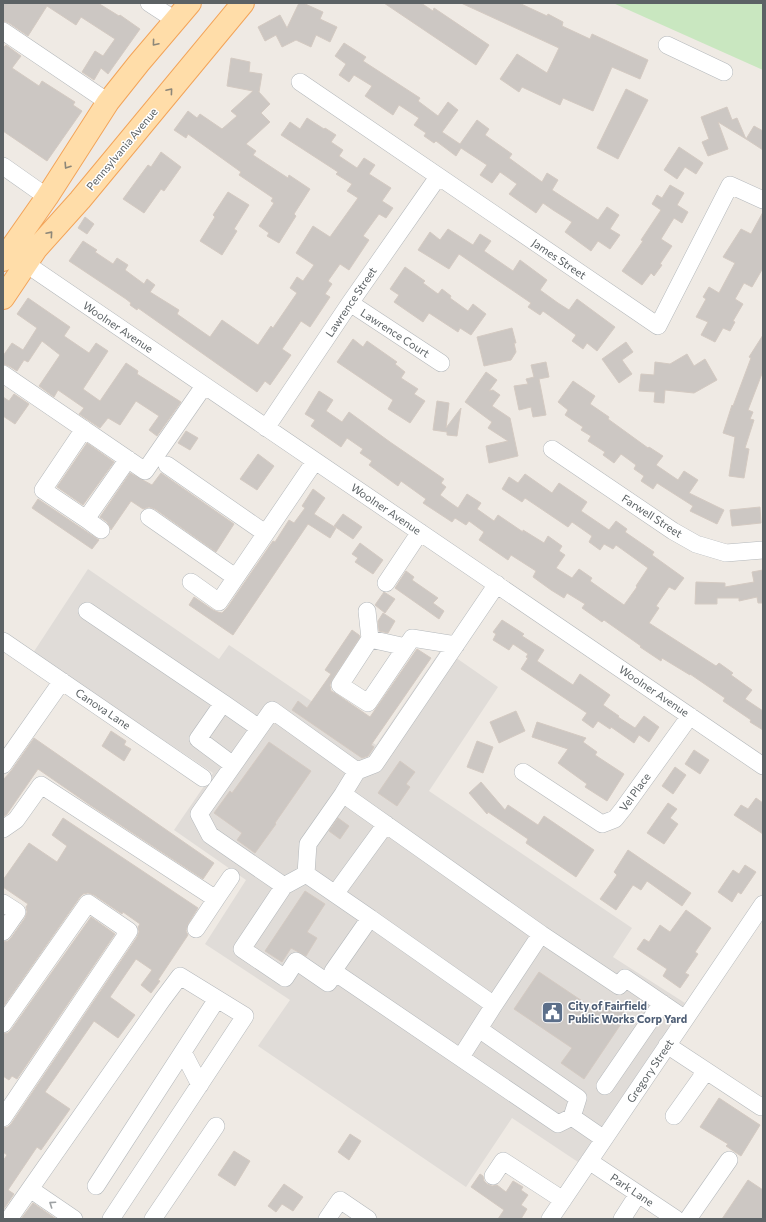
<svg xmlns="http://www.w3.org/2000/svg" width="766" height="1222" font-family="Commissioner,sans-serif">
<rect width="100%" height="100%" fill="#efeae4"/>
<path fill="#e0dcd8" d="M88,569L219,659L229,645L376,745L442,648L498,687L429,791L632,928L613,957L685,1003L578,1162L512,1118L466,1187L258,1046L290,1000L205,944L246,880L174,830L213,773L33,653Z"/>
<path fill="#c9e7c0" d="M613,3H763V70Z"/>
<path fill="#ccc7c3" stroke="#d4cac2" d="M3,3H98L119,16L120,15L140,29L108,74L101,68L94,80L82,72L95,51L103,56L115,39L81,17L76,25L47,6L28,36L9,23L3,21Z
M299,3H303L323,12L320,19L337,27L330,42L316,35L311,47L296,40L282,47L276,35L265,41L258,27L280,15L287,28Z
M384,3H421L433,11L434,8L489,45L476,65Z
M461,3H519L547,16L548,14L563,22L562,26L590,39L592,34L648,60L640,79L612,67L593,111L563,98L560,105L522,87L519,92L500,79L517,54L547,73L559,48Z
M344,43L366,57L363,61L420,98L418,101L438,116L448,102L458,110L442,132L460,144L477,120L489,129L485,135L512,154L509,158L542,182L547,173L558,180L552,190L598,220L607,207L619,215L610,229L620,235L610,249L598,241L591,251L565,232L572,222L553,210L543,203L536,213L509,194L517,184L500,172L492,183L480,175L487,165L461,148L456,156L436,141L434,143L424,136L426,133L414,125L419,118L399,105L393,115L365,96L372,86L354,75L349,82L339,75L346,64L335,56Z
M6,45L21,56L12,68L39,86L42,81L75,102L73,105L82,111L47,161L3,131V48Z
M231,58L250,62L249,72L262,74L259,92L258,91L270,104L261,113L270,122L246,144L256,151L253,155L288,178L289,175L310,189L294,214L296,216L279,243L267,236L269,233L259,226L274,203L271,201L273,198L239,175L241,172L188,134L186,138L174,130L188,111L197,118L200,114L222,129L237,116L231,111L253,91L227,86Z
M626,89L648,100L618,159L597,148Z
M727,107L732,120L737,118L746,139L718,122L728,149L708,156L702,142L709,139L701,117Z
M307,118L324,129L325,128L336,135L331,142L343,150L339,156L357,168L364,158L375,165L369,174L391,188L382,201L393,208L386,218L379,214L363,236L369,240L349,270L340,264L328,281L332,284L325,294L330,297L310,327L301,321L282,349L291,355L270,385L265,381L257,392L138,308L137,310L130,305L131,303L126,299L69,261L83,241L97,250L95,252L113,264L117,258L128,265L125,270L144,284L147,279L155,285L150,292L179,310L177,314L210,337L222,320L258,345L271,326L273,328L297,293L290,288L297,277L303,281L314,265L296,253L313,226L330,237L358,198L347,191L352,184L336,174L338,172L281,135L290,122L300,129Z
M754,126L763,131V150L746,139Z
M679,147L703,163L696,174L685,167L677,179L664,170Z
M161,152L181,167L164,191L161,189L144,213L123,199L148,165L151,167Z
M670,185L684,193L677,205L688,212L682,223L674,218L661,239L672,246L660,264L662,265L654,276L651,273L642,285L622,271L643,241L641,240L661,210L652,204L657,195L662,198Z
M228,192L249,205L234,229L237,231L222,255L200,241L215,217L213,215Z
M763,212V268L752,287L744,283L735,299L743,304L733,321L735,322L730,331L723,328L715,342L701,335L708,322L696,317L706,299L703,297L709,287L719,293L735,263L723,257L741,229L751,234Z
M85,217L94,224L87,234L78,228Z
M448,229L473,245L480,234L491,241L484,251L513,271L520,260L547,280L540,290L558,303L569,310L577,299L615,327L597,351L587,343L583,349L572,341L576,335L543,311L540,315L528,307L531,303L459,254L449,269L418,250L430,232L440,240Z
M405,267L425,281L423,283L438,294L442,289L451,296L450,298L468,311L473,304L486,314L471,335L460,328L458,332L429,313L423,322L394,302L399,295L390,289Z
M28,298L70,327L64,336L89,353L96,343L108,351L83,389L100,401L126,363L138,371L137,374L181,402L157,436L149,430L159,416L136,401L120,425L108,418L100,428L79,414L84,408L58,390L54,397L39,386L60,355L42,341L28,362L24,360L17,371L9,366L3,364V356L12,343L23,350L37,328L17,314Z
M512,328L516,343H514L516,352L511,360L484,366L477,337Z
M763,335V371L748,410L753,412L750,419L754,420L745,448L749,449L744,478L729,476L735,437L723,433L732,405L733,406L751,358L749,357Z
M353,339L363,347L367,341L397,362L395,364L405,372L401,378L418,389L414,394L425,401L410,423L388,409L393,400L337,362Z
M626,342L633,352L622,360L632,374L619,383L602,359Z
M687,354L694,366L705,359L717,380L694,393L665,390L664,403L654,402L655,392L639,391L641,374L654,375L655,362L670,364Z
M546,362L549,377L539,379L546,415L533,417L531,407L519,410L514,386L528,384L526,379L534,377L531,365Z
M486,372L497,380L489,391L493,390L500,395L492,406L510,418L518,456L489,463L486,446L508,441L488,428L492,422L465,402Z
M573,381L595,396L590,404L609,417L608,419L648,448L649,447L663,456L656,465L678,480L684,471L698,480L689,493L724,510L717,524L690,511L693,506L657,483L653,489L641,481L644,476L634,469L636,465L621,454L614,463L603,455L605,452L588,441L591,436L581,430L583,427L565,415L568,410L558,402Z
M319,391L333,400L326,411L342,422L349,412L390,442L444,479L441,483L446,487L440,495L448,501L458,508L467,494L481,503L477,509L494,521L498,515L523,532V530L544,543L548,536L562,546L559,551L565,555L556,568L572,578L579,569L592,578L590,581L624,605L637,587L636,586L648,568L616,545L613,549L604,544L600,550L589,542L592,536L572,522L568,527L525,498L522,502L502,489L509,477L518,483L525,474L552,493L559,483L587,502L581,511L609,530L616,521L627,529L625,532L654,552L652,555L684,578L675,590L669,587L656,606L659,608L649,623L716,666L719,663L733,673L731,675L752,690L745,699L763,711V730L750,722L751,720L723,701L725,698L690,674V675L662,658L661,661L640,647L641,646L604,620L602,622L582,608L585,604L567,593L564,598L551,590L533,577L536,571L511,555L508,560L479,540L484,532L469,521L466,525L455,518L452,522L423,503L426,499L401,481L398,486L369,465L372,461L360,453L363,449L347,438L341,447L311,426L315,420L305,414Z
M14,394L29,404L15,424L3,416V397L9,401Z
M437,401L449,403L446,428L461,408L457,436L447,435V432L433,430Z
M186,431L198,438L190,450L178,443Z
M87,443L114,462L83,505L57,487Z
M258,454L274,466L257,490L240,479Z
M130,473L152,485L161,473L234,524L216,552L155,509L149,507L143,509L131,501L111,530L107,522L100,517Z
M313,489L325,498L314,514L336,528L330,538L308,524L233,635L189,605L194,597L213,610L218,612L222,613L227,608L273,541L275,542L289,520L294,523L305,508L302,506Z
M38,499L99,540L92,549L32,508Z
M760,507L761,523L732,526L730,510Z
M343,514L362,527L353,539L334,526Z
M360,543L383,560L373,574L355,562L358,558L352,554Z
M763,570V603H758L757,597L739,601V598H717V604H695L696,582L725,583V587L754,582L752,572Z
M406,571L414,577L412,580L438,598L433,603L444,611L439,619L395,588Z
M384,592L395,599L385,613L375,605Z
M383,613L395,621L388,633L379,631L378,621Z
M502,620L524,634L522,636L544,650L537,661L573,685L580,674L610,695L603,705L619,716L618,717L635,728L644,716L659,727L649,742L639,735L634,743L611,727L610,729L598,721L593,728L582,720L587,713L521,669L528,658L526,657L528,654L513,644L509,650L493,640L496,634L493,632Z
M352,630L359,635L360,637L332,680L330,685L331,691L335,693L370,717L417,649L431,658L371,745L374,747L368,756L362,758L292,710L298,701L307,708L331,674L325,670Z
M516,711L525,731L499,743L490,722Z
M537,722L586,738L583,742L597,752L595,755L624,774L607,801L585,787L587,784L558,763L568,749L532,737Z
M111,731L126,741L124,745L131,749L124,761L102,746Z
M34,738L214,863L203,879L90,805L38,769L7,814L3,817V780L11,771Z
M477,741L493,747L483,773L467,767Z
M269,742L311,771L275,823L276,824L255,853L237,840L242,833L214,813L230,791L232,793Z
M694,750L709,760L700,774L685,764Z
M400,761L415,772L406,784L410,787L397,806L378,793Z
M675,767L686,775L673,794L662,786Z
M481,782L505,810L508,805L538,825L544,816L594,850L576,877L526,843L528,839L488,812L487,814L469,793Z
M756,798L763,803V834L734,815L741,805L748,809Z
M668,803L677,809L670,818L678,824L664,844L647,833Z
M63,818L198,908L188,924L186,931L188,935L158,980L160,981L151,993L141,985L152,970L136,959L110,997L135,1015L118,1038L94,1021L45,1092L70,1109L41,1150L37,1147L8,1190L14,1194L3,1210V1161L7,1155L3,1152V1128L8,1127L11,1124L137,937L139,932L138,927L140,924L123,912L122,914L94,895L88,893L83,894L80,897L3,1007V942L8,941L11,938L25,918L27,912L26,907L28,904L3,887V880L29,843L57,862L67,846L52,835Z
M338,818L349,826L340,839L329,831Z
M628,850L691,893L682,906L647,881L641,890L633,885L616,910L600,899L617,875L614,872Z
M745,865L756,872L741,894L738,892L732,902L718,892L733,870L739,874Z
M305,891L325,904L307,932L317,938L306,956L291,948L282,962L265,951Z
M686,910L711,928L695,952L698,954L685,973L689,975L680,988L663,976L667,969L637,949L644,939L649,942L660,925L670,932Z
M91,917L115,934L17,1079L12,1076L9,1080L3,1076V1034L8,1033L11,1030Z
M539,972L597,1011L605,1000L627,1015L584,1079L561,1063L572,1048L514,1009Z
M719,1098L760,1125L741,1156L726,1146L728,1144L700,1127Z
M350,1134L361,1141L349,1160L338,1152Z
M234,1151L250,1161L235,1186L218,1175Z
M480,1174L483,1176L484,1181L487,1184L492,1186L497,1185L506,1192L513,1181L523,1187L521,1190L528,1195L521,1205L527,1209L521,1219H498L504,1210L471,1187Z
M748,1180L763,1190V1219H722Z
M284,1184L303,1197L293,1211L282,1204L276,1212L268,1206Z
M33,1203L56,1219H21Z"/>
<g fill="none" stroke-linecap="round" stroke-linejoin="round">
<defs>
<path id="minor" d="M149,3L175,20
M3,31L108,102
M667,45L724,72
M300,82L658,326L730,185L763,200
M3,166L47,197
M16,257L763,766
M350,303L441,363
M3,374L145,471L204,386
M266,428L350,303L438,177
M84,429L43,490L86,519L128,459
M552,449L673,531L696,544L726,553L763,550
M167,465L265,533
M149,517L235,577
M86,519L101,530
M191,582L219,602L315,461
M386,583L420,532
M87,611L223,703
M367,611L370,639L340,685L368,703L412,638L456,645
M370,639L406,647
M3,641L203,778
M3,765L62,681
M233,765L198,739L223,703L259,728
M357,771L375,764L497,584
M523,772L602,824L615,819L623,809L690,716
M3,829L16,820L41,785L216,899L196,929
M306,874L308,844L343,794
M284,886L306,874L370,918
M335,894L386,824
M216,899L231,877
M3,903L17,912L3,932
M541,934L619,986L625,978L685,1019
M335,973L328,983L296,961L285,978L242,949L284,886L210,835L199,814L272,710L357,771L343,794L541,934L494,1005L370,918L333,971L558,1124L572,1117L578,1098L479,1029
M3,1024L88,903L129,931L3,1118
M667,1045L761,1107L763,1105
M183,1052L200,1085
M461,1057L494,1005
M605,1086L662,1003
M674,1116L706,1071
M572,1117L604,1139
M589,1161L676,1219
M493,1176L503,1161L563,1200
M96,1186L217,999
M30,1189L74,1219
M9,1219L162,1000L180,976L245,1016L111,1219
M153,1219L216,1126
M327,1219L340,1200L368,1219
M550,1219L763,904
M622,1219L638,1194
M688,1219L729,1160"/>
<path id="major" d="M3,260L47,197L108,102L139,63L190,3
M3,298L36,249L80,200L243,3"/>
</defs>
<use href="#minor" stroke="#b4b8bb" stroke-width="18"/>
<use href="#major" stroke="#f3a459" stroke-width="24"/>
<use href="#minor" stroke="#fff" stroke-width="17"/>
<use href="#major" stroke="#ffdda9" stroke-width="22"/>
</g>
<defs><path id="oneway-chevron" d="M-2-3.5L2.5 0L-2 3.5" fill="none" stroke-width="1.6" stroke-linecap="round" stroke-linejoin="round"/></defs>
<g stroke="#8d8779">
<use href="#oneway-chevron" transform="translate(155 43) rotate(130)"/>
<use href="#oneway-chevron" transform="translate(170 91) rotate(-50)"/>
<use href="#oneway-chevron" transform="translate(67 166) rotate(123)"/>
<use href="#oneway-chevron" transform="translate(50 234) rotate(-49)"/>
</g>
<use stroke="#9da1a3" href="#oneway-chevron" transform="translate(52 1204) rotate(-146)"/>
<defs>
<symbol id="civic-square" viewBox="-11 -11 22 22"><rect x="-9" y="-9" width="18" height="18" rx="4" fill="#5c6f8a" stroke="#fff"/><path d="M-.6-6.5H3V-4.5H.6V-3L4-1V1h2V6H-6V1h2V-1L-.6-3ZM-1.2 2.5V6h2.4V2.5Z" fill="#fff"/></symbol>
</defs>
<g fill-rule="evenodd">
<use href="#civic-square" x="540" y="1000" width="25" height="25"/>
</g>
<g text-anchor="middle" stroke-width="3" stroke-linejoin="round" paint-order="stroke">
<g font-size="11" fill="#5c6265" stroke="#fff">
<text transform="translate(122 149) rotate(-50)" y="4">Pennsylvania Avenue</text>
<text transform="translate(559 259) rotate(34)" y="4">James Street</text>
<text transform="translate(351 302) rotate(-56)" y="4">Lawrence Street</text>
<text transform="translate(118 327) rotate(34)" y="4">Woolner Avenue</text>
<text transform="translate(395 333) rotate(33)" y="4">Lawrence Court</text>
<text transform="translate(386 509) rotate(34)" y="4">Woolner Avenue</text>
<text transform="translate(652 516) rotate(33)" y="4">Farwell Street</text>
<text transform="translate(654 691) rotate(34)" y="4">Woolner Avenue</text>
<text transform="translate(103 709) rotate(34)" y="4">Canova Lane</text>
<text transform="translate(635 792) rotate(-54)" y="4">Vel Place</text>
<text transform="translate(650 1071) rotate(-56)" y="4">Gregory Street</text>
<text transform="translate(632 1190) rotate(34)" y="4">Park Lane</text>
</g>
<g font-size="11" font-weight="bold" fill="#4e5e75" stroke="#fff" text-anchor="start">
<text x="568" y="1010">City of Fairfield<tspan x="568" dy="13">Public Works Corp Yard</tspan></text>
</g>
</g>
<rect width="766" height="1222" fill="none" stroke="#5c6265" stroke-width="8"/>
</svg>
